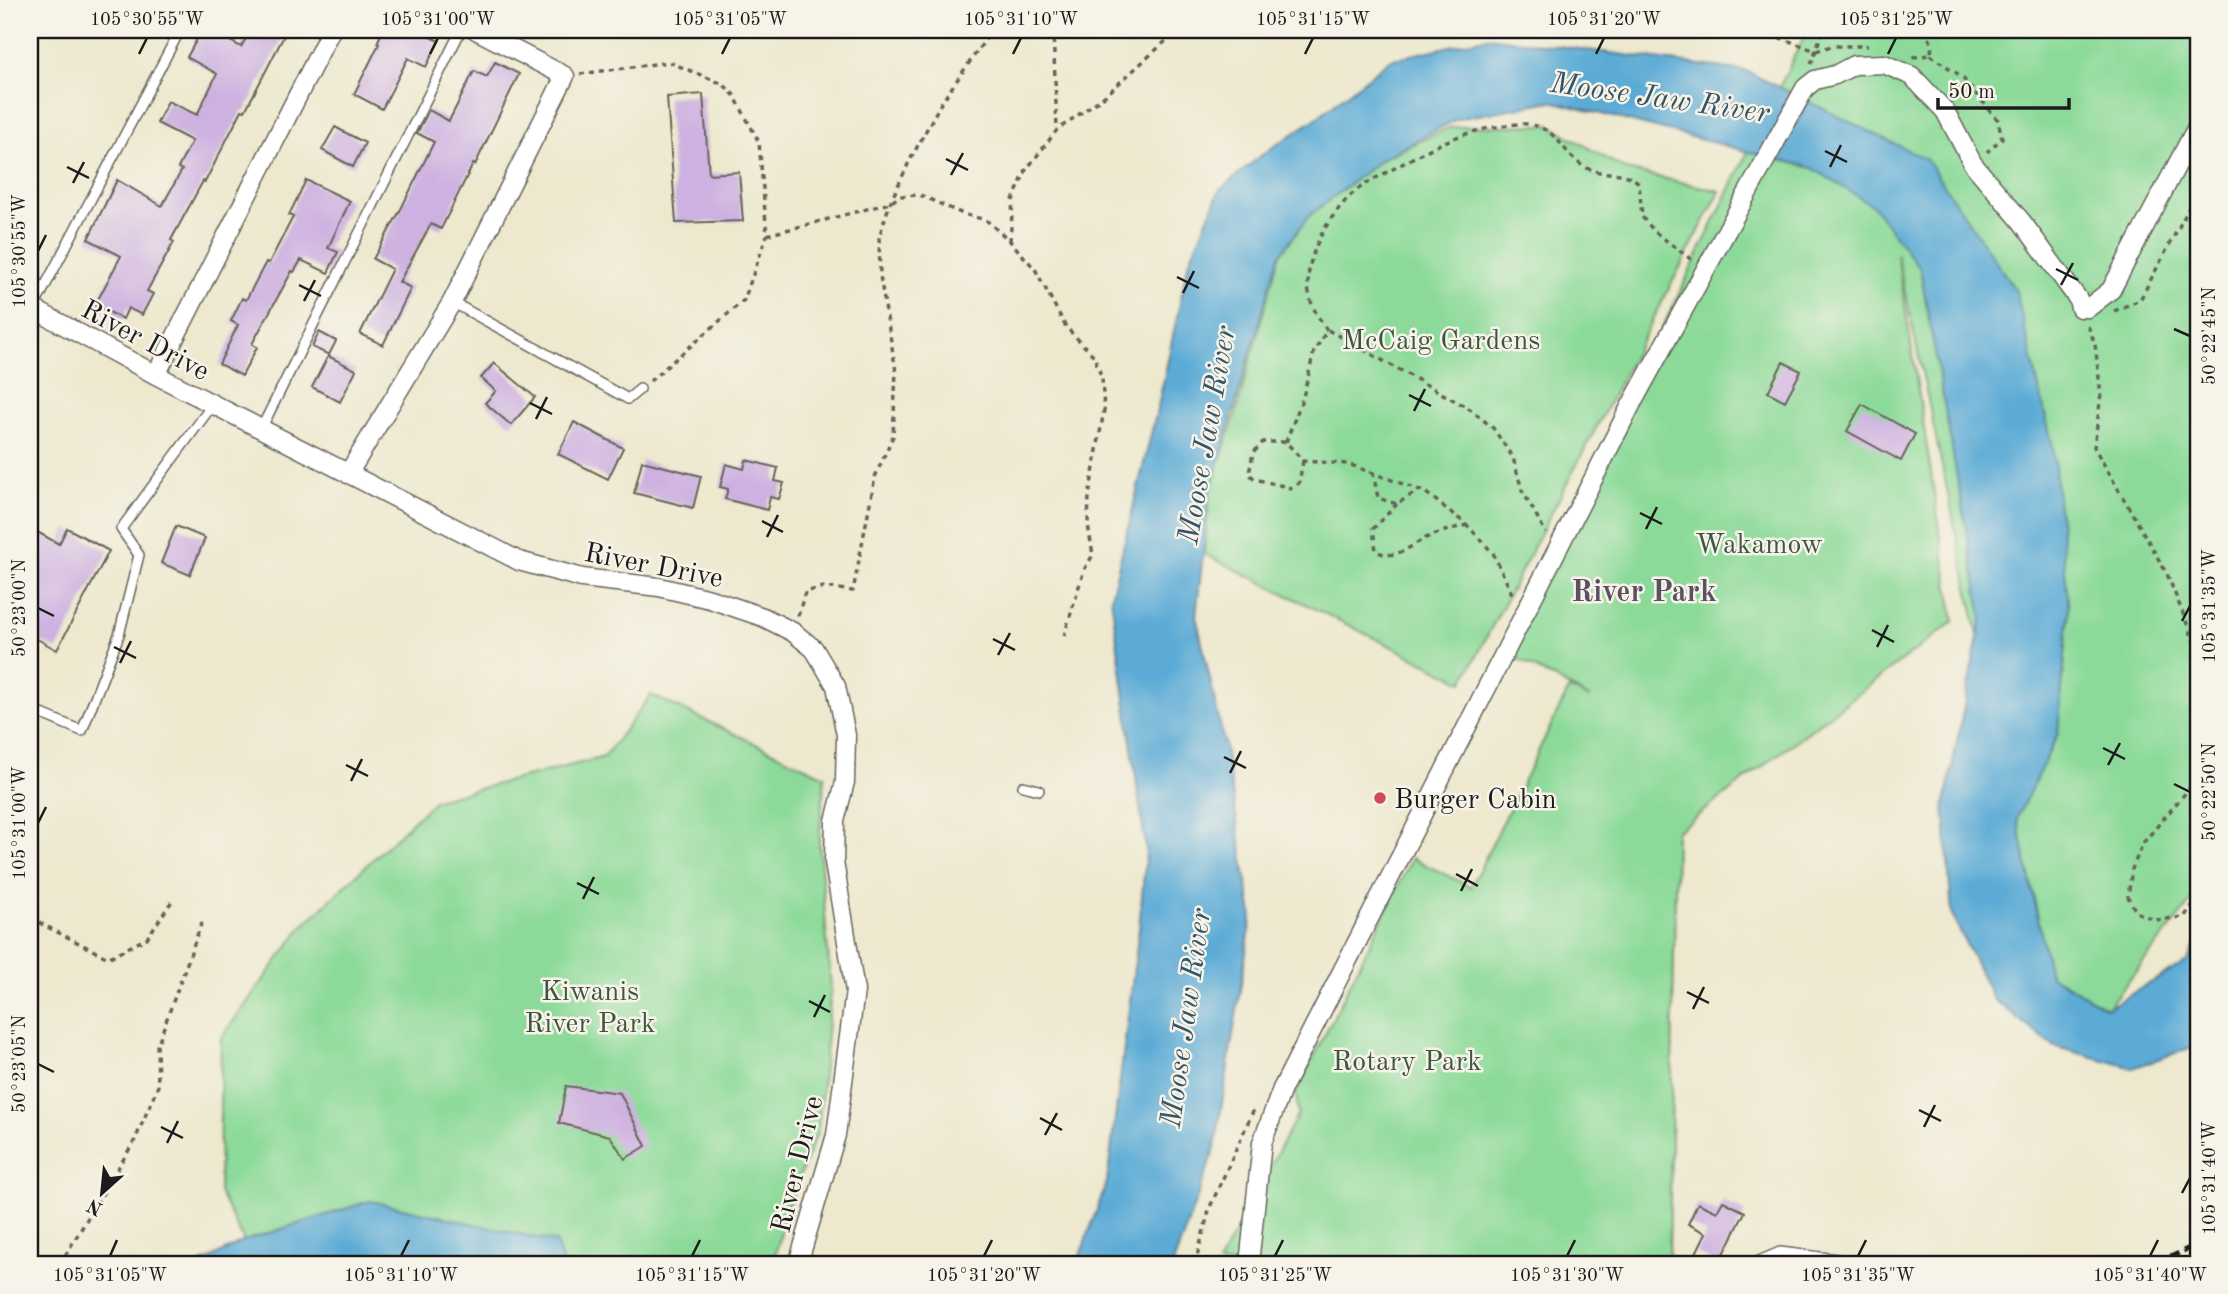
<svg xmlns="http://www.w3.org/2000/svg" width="2228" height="1294" font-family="'Old Standard TT',serif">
<rect width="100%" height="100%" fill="#f7f3e8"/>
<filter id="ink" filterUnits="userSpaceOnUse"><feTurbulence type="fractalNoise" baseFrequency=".0143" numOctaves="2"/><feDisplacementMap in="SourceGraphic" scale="14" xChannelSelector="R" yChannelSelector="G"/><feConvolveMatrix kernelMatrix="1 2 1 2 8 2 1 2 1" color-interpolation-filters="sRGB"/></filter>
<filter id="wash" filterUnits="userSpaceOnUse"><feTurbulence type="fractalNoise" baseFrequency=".00686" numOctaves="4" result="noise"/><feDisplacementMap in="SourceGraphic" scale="28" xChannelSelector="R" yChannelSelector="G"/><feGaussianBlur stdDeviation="1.57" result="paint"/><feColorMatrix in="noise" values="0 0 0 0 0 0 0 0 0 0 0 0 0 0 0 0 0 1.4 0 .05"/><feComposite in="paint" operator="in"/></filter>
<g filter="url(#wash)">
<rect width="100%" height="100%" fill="#ede8ce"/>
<path fill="#8cda99" stroke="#547b5a" stroke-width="2" d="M1807,30H2198V893L2107,1008L2050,975L1897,254L1954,621L1676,832L1669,1264H1218L1298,1114L1296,1093L1412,858L1471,887L1569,689L1590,698L1505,652Z
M1550,125L1626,170L1720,191L1463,682L1204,554L1210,491L1235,416L1279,256L1309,216L1383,158L1451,127Z
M651,695L825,776L819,842L831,989L818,1130L788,1205L773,1264H563L556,1242L370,1201L244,1241L219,1192L221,1038L302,927L435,800L604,757Z"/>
<path fill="#5babd6" stroke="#3c6479" stroke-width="2" d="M1489,37L1746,71L1926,159L2016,291L2053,447L2069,611L2058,734L2017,818L2050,975L2107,1008L2188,961L2198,940V1045L2133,1068L2053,1046L1993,999L1952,915L1944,807L1982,617L1920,269L1873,206L1812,168L1551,101L1457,119L1383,158L1309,216L1279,256L1210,491L1196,616L1225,747L1252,915L1215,1148L1173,1264H1077L1107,1182L1139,929L1146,851L1111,597L1159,402L1188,265L1219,191L1260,156L1315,119L1390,60Z
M370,1201L556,1242L563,1264H200L244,1241Z"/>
<g id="blocks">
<path fill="#cdb1e0" d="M202,30H210L241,47L251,30H287L245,111L242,110L205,182L203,181L171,240L174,242L147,291L153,294L142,315L128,308L123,319L95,305L121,256L88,239L117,180L162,206L182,170L178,168L192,141L157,123L168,101L197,115L217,74L187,57Z
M383,30H417L439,41L426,67L408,58L382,109L354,94L379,44L377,43Z
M495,62L519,74L475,165L473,164L441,229L431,224L399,282L411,288L383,345L360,334L392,269L373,259L401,209L434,142L417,133L429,110L449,121L474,71L487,77Z
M703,94L709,174L739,172L743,221L676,223L667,97Z
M335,127L365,143L353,167L322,150Z
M306,180L350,201L328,248L338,252L328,273L301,260L294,272L292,271L252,344L257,347L242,376L219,364L238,325L231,321L242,298L246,300L266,262L269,263L293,217L289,215Z
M319,332L336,341L329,355L312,347Z
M328,356L356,370L340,402L312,387Z
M1783,362L1801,371L1785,401L1768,392Z
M494,363L535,397L511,425L485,403L496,391L481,378Z
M1862,404L1915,434L1901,461L1847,431Z
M574,422L623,448L608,479L558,454Z
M746,460L778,468L775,481L784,483L779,499L770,497L767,510L725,499L728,489L720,487L726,464L744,469Z
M642,461L701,476L693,508L634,493Z
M176,526L205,538L190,575L161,563Z
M30,528L59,544L67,528L109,551L57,650L30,635Z
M566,1086L620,1093L646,1146L625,1159L610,1136L559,1123Z
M1723,1201L1745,1212L1719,1264L1696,1253L1706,1233L1688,1224L1698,1203L1717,1212Z"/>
</g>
</g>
<g filter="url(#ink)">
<use href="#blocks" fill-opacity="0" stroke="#65635a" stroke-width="2"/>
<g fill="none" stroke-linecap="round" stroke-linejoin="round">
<defs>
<path id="service" d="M452,302L628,399L640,389
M33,309L180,30
M262,427L461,30
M30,709L82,731L119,635L139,555L121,529L213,404
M1023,786L1039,790
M1752,1264L1780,1252L1837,1259L1853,1264"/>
<path id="minor" d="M30,307L156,375L519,561L582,578L659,587L710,599L763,617L793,632L814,649L836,686L846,735L845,782L835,821L834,862L855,991L836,1135L798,1264
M156,375L331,30
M348,474L452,302L565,76L476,30
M1249,1264L1262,1143L1282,1089L1630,407L1805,88L1815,80L1835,75L1854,65L1884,64L1912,76L1945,111L1973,164L2022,222L2078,299L2080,308H2088L2111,290L2198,125"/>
</defs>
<use href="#service" stroke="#65635a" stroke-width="12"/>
<use href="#minor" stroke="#65635a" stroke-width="21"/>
<path stroke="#65635a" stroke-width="3.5" stroke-dasharray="5 5" stroke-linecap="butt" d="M1053,30L1057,129
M1772,30L1778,37L1816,51L1832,46H1868
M1930,55L1961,76L1998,120L2002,138L1987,152
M1913,57L1930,55C1935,42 1928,34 1916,30
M1811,64L1823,30
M580,74L669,62L723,84L734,95L759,142L767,235L890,203L900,196L920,195L963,214L986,220L1010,241L1035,269L1066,327L1094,356L1102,378L1104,410L1089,496L1088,525L1093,555L1084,570L1064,636
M1010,241L1013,200L1026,170L1057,130L1106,95L1178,30
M2114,311L2140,300L2198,191
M2088,326L2095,344L2101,395L2094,447L2167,574L2198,651
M1328,330L1470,409L1493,428L1513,458L1522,490L1546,533
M650,381L744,300L767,235
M1286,442L1303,397L1314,352L1327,330C1319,318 1311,307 1309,293C1303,258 1328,217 1352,194C1367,181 1385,174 1402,164C1433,146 1460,133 1495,127C1505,126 1516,123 1527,124C1561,129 1561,154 1585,167C1604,178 1620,167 1639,183L1642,217L1655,232L1692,260
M1303,461L1299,483L1291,488L1255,479L1249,474L1253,453L1263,442H1286L1303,461L1348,464L1425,492L1467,525L1493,553L1514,598
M1373,472L1378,498L1397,504L1419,490
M1397,504L1373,529L1376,551C1396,562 1410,545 1428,537C1441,532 1454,528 1467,525
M798,616L805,592L824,587L853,591L875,477L893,436L896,371L880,276L879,237L890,203L910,160L941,103L992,30
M2198,778L2143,843L2132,869L2128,897L2136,912L2155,920L2184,917L2198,898
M30,918L108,958L147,938L174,898
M60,1264L135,1140L158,1086L157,1046L203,919
M1195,1264L1210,1207L1255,1107"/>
<use href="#service" stroke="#fff" stroke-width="9"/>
<use href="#minor" stroke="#fff" stroke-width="18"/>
<path stroke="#1c1c1c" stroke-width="5" stroke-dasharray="10 5" stroke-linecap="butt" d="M2156,1264L2198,1244"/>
</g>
</g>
<path fill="none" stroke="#1c1c1c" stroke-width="2.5" d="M139,54L147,38M430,54L438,38M722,54L730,38M1013,54L1021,38M1305,54L1313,38M1596,54L1604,38M1888,54L1896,38M1825,151L1847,162M946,159L968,170M67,167L89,178M1830,167L1841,145M951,175L963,153M73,183L84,162M38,251L46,235M2056,269L2078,280M1177,277L1199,288M299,285L321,296M2061,285L2073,263M1183,293L1194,271M304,301L315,280M2174,329L2190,336M1409,395L1431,406M530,403L552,414M1414,411L1425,389M536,419L547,397M1640,513L1662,524M762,521L783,532M1646,529L1657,507M767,537L778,515M38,608L54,616M2182,621L2190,606M1872,630L1894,642M993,639L1015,650M114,647L136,658M1877,647L1888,625M998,655L1010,633M120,663L131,641M2103,748L2125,759M1224,757L1246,768M346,765L368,776M2108,765L2120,743M1230,773L1241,751M351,781L362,759M2174,784L2190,792M38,823L46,807M1456,874L1478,886M577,883L599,894M1461,891L1472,869M583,899L594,877M1687,992L1709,1003M809,1001L830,1012M1693,1009L1704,987M814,1017L825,995M38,1064L54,1072M1919,1110L1941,1121M1040,1118L1062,1130M161,1127L183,1138M1924,1127L1935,1105M1045,1135L1057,1113M167,1143L178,1121M2182,1193L2190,1178M110,1256L117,1240M401,1256L409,1240M692,1256L700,1240M984,1256L992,1240M1275,1256L1283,1240M1567,1256L1575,1240M1858,1256L1866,1240M2150,1256L2158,1240"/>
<circle fill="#d1495b" stroke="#f7f3e8" stroke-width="2.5" cx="1380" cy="798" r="7"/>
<g text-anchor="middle" stroke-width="5" stroke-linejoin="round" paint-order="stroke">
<g font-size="28" fill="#1c1c1c" stroke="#f7f3e8">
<text transform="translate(146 339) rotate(28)" y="10">River Drive</text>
<text transform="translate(654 564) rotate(11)" y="10">River Drive</text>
<text transform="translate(796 1164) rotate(-76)" y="10">River Drive</text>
</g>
<g font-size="28" fill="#3e5542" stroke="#f7f3e8">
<text x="1441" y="349">McCaig Gardens</text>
<text x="1759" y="553">Wakamow</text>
<text x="590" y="1000">Kiwanis<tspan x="590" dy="32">River Park</tspan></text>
<text x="1407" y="1070">Rotary Park</text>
</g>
<g font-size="28" fill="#1c1c1c" stroke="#f7f3e8" text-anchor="start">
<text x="1394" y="808">Burger Cabin</text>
</g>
<g font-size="30" font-style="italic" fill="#355566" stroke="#f7f3e8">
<text transform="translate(1660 97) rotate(8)" y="10">Moose Jaw River</text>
<text transform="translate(1206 435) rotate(-80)" y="10">Moose Jaw River</text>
<text transform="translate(1185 1018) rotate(-82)" y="10">Moose Jaw River</text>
</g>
<g font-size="30" font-weight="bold" fill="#5a5061" stroke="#f7f3e8">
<text x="1644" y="601">River Park</text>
</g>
</g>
<rect width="2228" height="1294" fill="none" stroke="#f7f3e8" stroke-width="77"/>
<g transform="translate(102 1193) rotate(207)" stroke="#f7f3e8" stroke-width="5" paint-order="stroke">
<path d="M0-5L12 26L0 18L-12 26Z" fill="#1c1c1c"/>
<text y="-10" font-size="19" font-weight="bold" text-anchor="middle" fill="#1c1c1c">N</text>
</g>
<path d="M1938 98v10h131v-10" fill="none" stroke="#1c1c1c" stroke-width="3.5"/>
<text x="1948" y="98" font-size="21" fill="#1c1c1c" stroke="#f7f3e8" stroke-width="5" paint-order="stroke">50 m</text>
<rect x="38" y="38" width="2152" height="1218" fill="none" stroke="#1c1c1c" stroke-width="2.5"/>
<g font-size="18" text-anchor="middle" fill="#1c1c1c">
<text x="147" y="25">105°30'55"W</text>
<text x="438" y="25">105°31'00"W</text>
<text x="730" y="25">105°31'05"W</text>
<text x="1021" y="25">105°31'10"W</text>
<text x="1313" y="25">105°31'15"W</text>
<text x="1604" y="25">105°31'20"W</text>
<text x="1896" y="25">105°31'25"W</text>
<text transform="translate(19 251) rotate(-90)" y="6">105°30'55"W</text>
<text transform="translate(2209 336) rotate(-90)" y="6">50°22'45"N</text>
<text transform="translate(2209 606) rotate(-90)" y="6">105°31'35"W</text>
<text transform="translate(19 608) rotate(-90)" y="6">50°23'00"N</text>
<text transform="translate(2209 792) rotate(-90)" y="6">50°22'50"N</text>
<text transform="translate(19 823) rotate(-90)" y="6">105°31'00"W</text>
<text transform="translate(19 1064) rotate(-90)" y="6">50°23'05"N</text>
<text transform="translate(2209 1178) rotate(-90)" y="6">105°31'40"W</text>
<text x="110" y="1281">105°31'05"W</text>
<text x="401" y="1281">105°31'10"W</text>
<text x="692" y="1281">105°31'15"W</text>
<text x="984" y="1281">105°31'20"W</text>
<text x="1275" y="1281">105°31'25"W</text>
<text x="1567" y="1281">105°31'30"W</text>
<text x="1858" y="1281">105°31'35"W</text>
<text x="2150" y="1281">105°31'40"W</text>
</g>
</svg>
